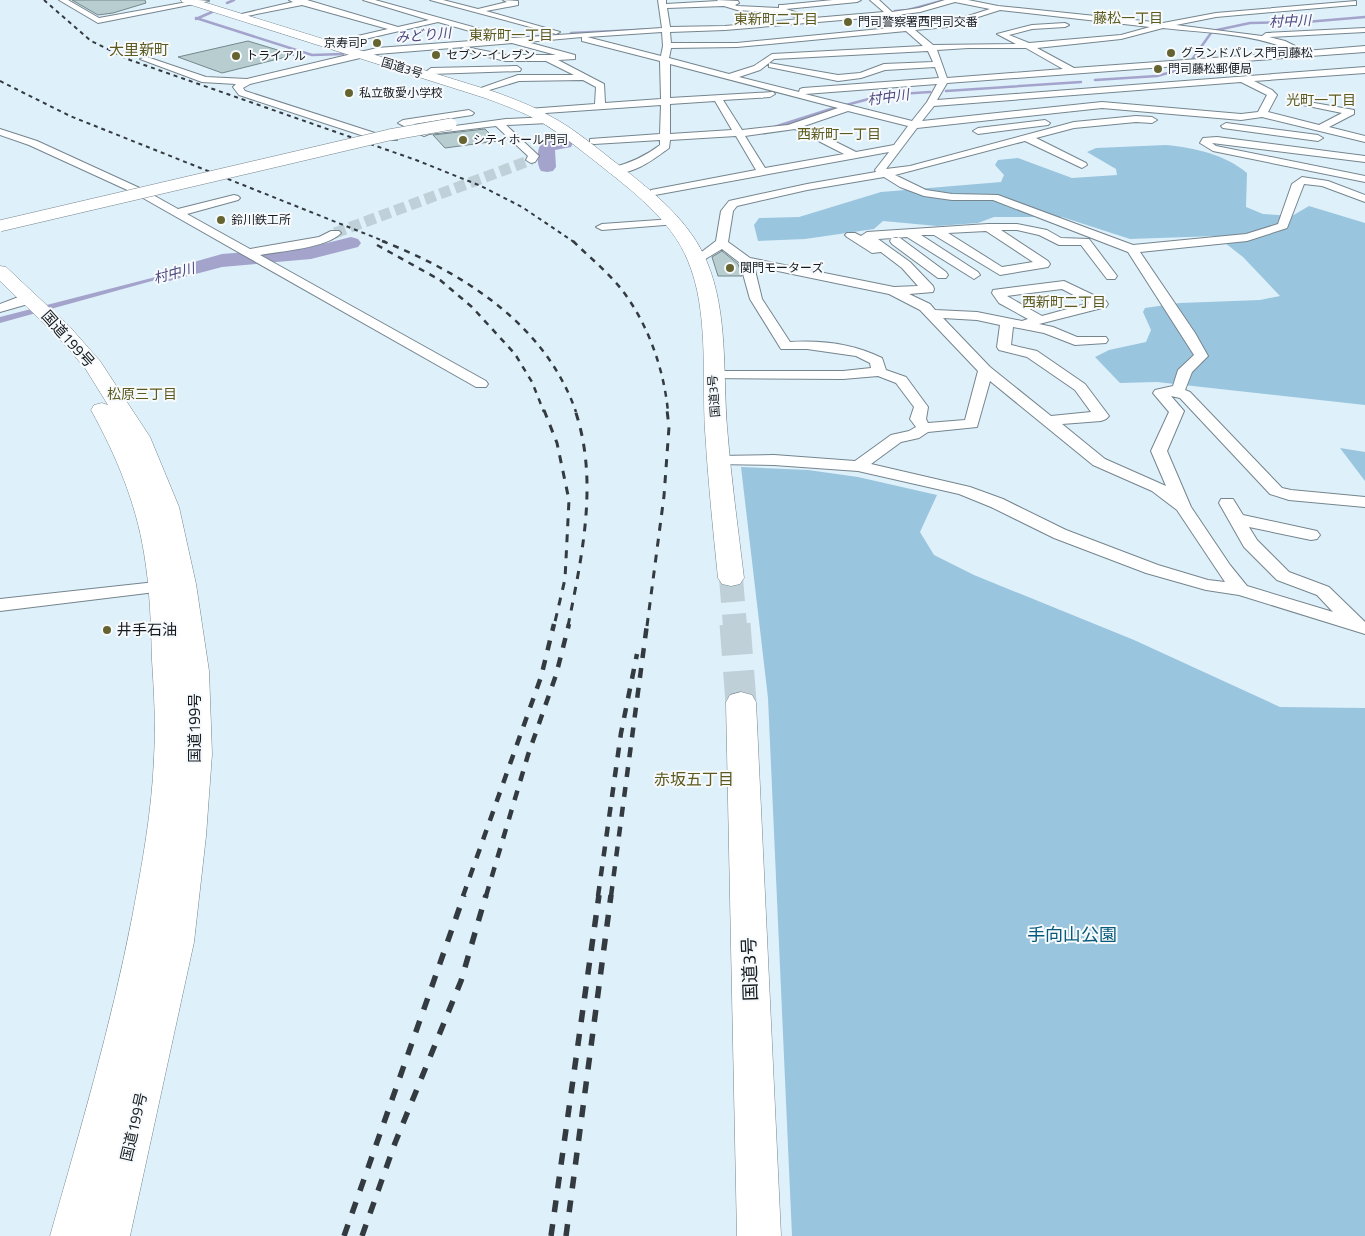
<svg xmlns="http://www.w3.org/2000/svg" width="1365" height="1236" font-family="'Titillium Web','Noto Sans JP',sans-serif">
<rect width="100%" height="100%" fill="#def0fa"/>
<path fill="#9ac5de" d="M1166,145C1195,148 1224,154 1247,173L1246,207L1263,214L1292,216L1309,206L1365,223V405L1157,382L1120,383L1095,357L1109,350L1146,342L1151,330L1143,312L1145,308L1180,303L1260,300L1280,296L1243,257L1216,236L1130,239L1062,217H994L978,223L937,226L883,221L874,229L805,239L758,241L754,225L759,218L799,217L881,192L1001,182L1004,175L995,165L998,160L1018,158L1072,178L1117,175L1116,169L1087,152L1096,148Z
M1340,448L1365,452V481Z
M741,467L808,470L858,477L937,495L920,532L934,555L974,575L1134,640L1280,707L1365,708V1236H792L768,698Z"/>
<path fill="#a4a3cc" d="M210,263L206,266L0,323V317Z"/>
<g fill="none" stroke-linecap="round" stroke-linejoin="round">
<path stroke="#a4a3cc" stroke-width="2.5" d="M227,3L234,0
M895,11L908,10L945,0
M196,18L312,55L343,54
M196,19L212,12
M1217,30L1250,23L1306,22L1365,17
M571,33L659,29
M521,38L557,34
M1095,80L1157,76L1186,68L1211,33
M946,91L1081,82
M846,105L884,95L930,92
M837,107L841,106"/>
<path stroke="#a4a3cc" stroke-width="3" d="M775,127L841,106"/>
<path fill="#a4a3cc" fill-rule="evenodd" d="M565,138L571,139L573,143L571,147L555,150L556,167L553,171L547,172L541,171C536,164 537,150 541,143Z
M351,237L358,239L361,243L358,247L311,259L222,267L169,281L162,279L159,275L162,271L222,254L311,247Z"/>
</g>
<path fill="#b7cdd0" stroke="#74888b" d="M72,0H145L146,3L113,13L98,15Z
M248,41L294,55L222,73L178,57Z
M485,129L497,141L445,148L433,135Z
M722,251L738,264L742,276H718L712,257Z"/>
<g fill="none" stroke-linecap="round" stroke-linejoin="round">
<path stroke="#c0d0d9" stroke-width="11" stroke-dasharray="11 5" stroke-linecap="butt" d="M335,233L531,160"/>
<path stroke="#c0d0d9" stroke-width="24" stroke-dasharray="24 12" stroke-linecap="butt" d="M731,578L735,626"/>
<path stroke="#c0d0d9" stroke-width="31" stroke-dasharray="31 16" stroke-linecap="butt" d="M735,624L741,702"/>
<defs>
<path id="minor" d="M59,0H68L99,18L198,0L209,1L98,23Z
M289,0H307L398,27L429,20L363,0H375L513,38L662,28L658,0H666V4L718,1L717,0L738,1L739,3L735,5L737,6L779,8V5H782L833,0H861L857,2L786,9L804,15L805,17L802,19L884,12L870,0H879L892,12L919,8L945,0H968L998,6L1163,23L1216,13L1356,1V5H1353L1216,17L1176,25L1262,36L1266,33L1365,28V32L1269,37L1285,41L1305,51L1365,46V52L947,83L937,100L1365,67V73L1254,81L1272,90L1277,95L1268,112L1319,125L1342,113L1303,105V101L1354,110V114L1329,127L1365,136V142L1262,117L1241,120L1102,108L917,128L886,169L910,166L1074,122L1136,116L1152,117L1157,120L1152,123L1136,122L1074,128L1036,138L1086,163L1087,165L1082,168L1025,141L895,175L926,190L952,194L998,195L1133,245L1246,234L1278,224L1292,184L1302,177L1328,181L1365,195V202L1322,186L1304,184L1287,228L1247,241L1140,252L1195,333L1208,356L1192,372L1185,390L1190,392L1282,488L1291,490L1365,497V507L1289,500L1270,494L1180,398L1171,396L1184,411L1167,451L1191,507L1230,565L1247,586L1333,612L1317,595L1277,580L1244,547L1219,503L1221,499H1233L1243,515L1317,531L1320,535L1317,539L1311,540L1249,527L1257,540L1289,572L1329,587L1365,622V634L1239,595L1206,590L1146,573L1054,538L991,507L959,494L858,471L774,465L713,464L711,461L713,458L719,456L774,455L855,461L891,435L909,431L916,427L910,419L914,407L896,383L878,376L843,379L707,378L705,375L707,372L712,371H843L871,368L870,363L856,356L807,349H781L750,299L740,263L722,249L697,264L691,260L716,241L721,211L729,201L807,184L876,172L875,170L889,152L655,195L651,194L650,192L651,190L756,170L736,136L670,140L669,148C654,159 631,177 611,172L610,170L611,168C630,163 644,157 660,145V140L594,144L590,143V139L660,134L661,105L531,114L526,111L528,109L595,104L596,87L583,80L519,81L486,91L481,88L518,75H574L546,61H506L462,51L461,49L464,47L377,54L250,84L243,88L245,91L378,134L397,136V140L373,139L239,95L233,87L236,84L202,82L140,59L147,57L206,77L247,79L377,48L498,39L438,22L339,45L335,43L336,41L388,29L302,5L237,18L233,16L293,2ZM955,2L990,9L946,23L910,26L897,15L920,12ZM724,6L737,10L784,13L801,19L725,26L670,27L667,8ZM1000,10L1150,27L1121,35L1029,43L1009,35L1032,29L1065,27L1069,25L1065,23L1032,25L997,34L1016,44L933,45L915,30L947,27ZM889,16L901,27L737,43H671L670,32L725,30ZM1163,28C1207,33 1254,33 1295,52L1074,68L1037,48L1121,39ZM906,31L923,46L772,54L754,66L729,74L669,58L671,48L737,47ZM662,32L663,46L661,56L587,37ZM582,37V41L660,61L661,99L605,103L604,84L558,60L575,59V55L527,42ZM512,43L556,55H506L465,47ZM968,48H1026L1063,69L947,78L937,50ZM928,51L933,62L884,64L860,73L838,75L769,63L774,59ZM769,63V67L838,81L861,78L885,70L935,67L939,78L803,88L800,89L799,92L739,77L760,70ZM670,64L838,108L788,125L742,130L723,100L770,97L775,94L773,92L670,98ZM1241,82L1267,95L1258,112L1241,114L1102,102L922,121L934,106ZM937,84L927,102L912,121L805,94ZM715,101L732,130L670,134V104ZM848,111L908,126L894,145L856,152L804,126ZM795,129L844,154L765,168L745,136ZM884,177L900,187L924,196L952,200H993L1128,252L1194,355L1178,370L1173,386L1155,390L1153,393L1169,412L1151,451L1166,486L1105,459L1062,424L1101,421L1106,419L1109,416L1085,384L1037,351L1011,345L1013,327L1044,333L1075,345L1106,343L1108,340L1106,337H1077L1053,327L1039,324L1106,307L1108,304L1106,301L1064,281L993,290L992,293L999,303L1028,319L1022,321L977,312L935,310L930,304L909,294L933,292L934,289L933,286L910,262L878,239L907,237L974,279L980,275L978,272L921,235H934L1000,275L1048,267L1050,264L1048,261L1001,230H1017L1039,235L1059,245H1081L1107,279H1115L1117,276L1089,239L1061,238L1047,230L1017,224H988L867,232L861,236L855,233H847L845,235L847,237L872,253L881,252L902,268L918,286L894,287L750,258L728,242L733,211L737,206L807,190ZM986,231L1033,262L1002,267L948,233ZM754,266L889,294L920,310L978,371L965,420L928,423L926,419L928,407L906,377L886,370L882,358C854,344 821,340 790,342L762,299ZM1062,289L1089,303L1042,316L1007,296ZM943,318L977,320L1000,325L997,347L999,350L1027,357L1075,390L1091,412L1051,416L990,367ZM990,381L1093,465L1152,491L1177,510L1225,582L1208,580L1158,565L1066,530L1003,499L970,487L871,464L901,442L919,438L928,432L977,427Z
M430,0H443L478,9L507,2L503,0L518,1V5L486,11L560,32L556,34Z
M517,66L521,69L520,71L431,74L427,71L431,68Z
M469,110L474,113L472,115L414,124L426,130L506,119L548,117L553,120L548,123L506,125L539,156L535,162L531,163L526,160L528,156L496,126L429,134L424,136L398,123L403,120Z
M1045,120L1050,123L1048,125L978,134L973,131L978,128Z
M1226,123L1318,135L1323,138L1318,141L1223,128L1221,126Z
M0,129L37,141L144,190L178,209L234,195L238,196L240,198L238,200L187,214L250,249L319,237L331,231H339L341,233C327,248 281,251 260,255L486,381L488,384L486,387H476L136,194L29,145L0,135Z
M1217,137L1365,156V162L1212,143L1216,146L1365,176V182L1213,151L1200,143L1203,138Z
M673,219L679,222L677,224L602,230L596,227L602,224Z
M896,237L900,238L946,272L948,275L946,278H938L892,244L890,241L892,238Z
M29,293L35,297L28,304L0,312V304Z
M174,580L180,581L183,585L180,589L0,611V599Z"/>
<path id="highway" d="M181,0H197L495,92C514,99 533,106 550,116C571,127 588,141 606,155C644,185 688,216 707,262C728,312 723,374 727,427C731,478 738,528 744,578L740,584L731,586L722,584L718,578C713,529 708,480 705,430C702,377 709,311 688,261C671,219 631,190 596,162C578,148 561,134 541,122C523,112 504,105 485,98L182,2Z
M0,266L6,267L70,327L100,361L150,437L179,507L196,584L209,671L212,754L206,836L194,942L130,1236H50C80,1131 111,1026 132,918C142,865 152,811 154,758C156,725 154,692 152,660C151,624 150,588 144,553C136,503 116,455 91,410L94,405L102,403L108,405L85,368L56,335L0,281Z
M741,692L752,695L756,702L781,1236H737L726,702L730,695Z"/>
</defs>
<use href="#minor" stroke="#75858e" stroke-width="2"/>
<use href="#highway" stroke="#75858e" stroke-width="1"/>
<use href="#minor" fill="#fff" fill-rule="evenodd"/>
<use href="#highway" fill="#fff" fill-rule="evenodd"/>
<path stroke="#343b40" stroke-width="2" stroke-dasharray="4 4" stroke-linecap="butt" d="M44,0L91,41L130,60L416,160L481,186L522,207L574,242
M0,81L70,116L386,242"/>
<path stroke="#343b40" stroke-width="2.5" stroke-dasharray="6 6" stroke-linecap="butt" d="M382,241C464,273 546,325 576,412
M573,241C589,257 608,272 622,290C648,324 664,369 668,412
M377,245L440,280L472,307L515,354L532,382L544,412"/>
<path stroke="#343b40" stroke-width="3" stroke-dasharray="8 8" stroke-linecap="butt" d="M544,410L557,443L569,500L565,579L554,626
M568,626C582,556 599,480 575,410
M647,626L664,496L669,427L667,410"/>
<path stroke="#343b40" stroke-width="4.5" stroke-dasharray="10 10" stroke-linecap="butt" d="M463,896L541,677L554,624
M486,896L528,755L556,675L569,624
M598,896L621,733L637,654
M611,896L647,624"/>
<path stroke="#343b40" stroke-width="5.5" stroke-dasharray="12 12" stroke-linecap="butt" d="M344,1236L464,895
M362,1236L395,1143L461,981L486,895
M551,1236L599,895
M566,1236L611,895"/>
<defs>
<path id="minor-bridge" d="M0,226L389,135L451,124"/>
</defs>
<use href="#minor-bridge" stroke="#75858e" stroke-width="12" stroke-linecap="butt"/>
<use href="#minor-bridge" stroke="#fff" stroke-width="11"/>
</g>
<g fill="#656330" stroke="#f7fafd" stroke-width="2">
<circle cx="848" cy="22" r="5"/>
<circle cx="377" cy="43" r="5"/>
<circle cx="1171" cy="53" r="5"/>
<circle cx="436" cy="55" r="5"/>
<circle cx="236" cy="56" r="5"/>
<circle cx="1158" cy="69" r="5"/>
<circle cx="349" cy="93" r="5"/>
<circle cx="463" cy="140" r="5"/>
<circle cx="221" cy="220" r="5"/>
<circle cx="730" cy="268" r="5"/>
<circle cx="107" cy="630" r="5"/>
</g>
<g text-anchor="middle" stroke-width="4" stroke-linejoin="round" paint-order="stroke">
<g font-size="12" fill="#151b1f" stroke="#f7fafd" text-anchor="start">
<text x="858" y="26">門司警察署西門司交番</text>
<text x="367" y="47" text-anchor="end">京寿司P</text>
<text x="1181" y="57">グランドパレス門司藤松</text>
<text x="446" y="59">セブン-イレブン</text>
<text x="246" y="60">トライアル</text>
<text x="1168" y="73">門司藤松郵便局</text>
<text x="359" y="97">私立敬愛小学校</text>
<text x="473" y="144">シティホール門司</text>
<text x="231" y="224">鈴川鉄工所</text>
<text x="740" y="272">関門モーターズ</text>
</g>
<g font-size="12" fill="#151b1f" stroke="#f7fafd">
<text transform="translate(402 68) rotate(17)" y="4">国道3号</text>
<text transform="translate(714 396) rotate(-94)" y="4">国道3号</text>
</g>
<g font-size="14" fill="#5c5a1e" stroke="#f7fafd">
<text x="1128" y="23">藤松一丁目</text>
<text x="776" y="24">東新町二丁目</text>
<text x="511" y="40">東新町一丁目</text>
<text x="1321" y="105">光町一丁目</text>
<text x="839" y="139">西新町一丁目</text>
<text x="1064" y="307">西新町二丁目</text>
<text x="142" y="399">松原三丁目</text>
</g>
<g font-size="14" font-style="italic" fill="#4c487f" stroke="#f7fafd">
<text transform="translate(1290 21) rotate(-3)" y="5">村中川</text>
<text transform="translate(423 35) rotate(-5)" y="5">みどり川</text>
<text transform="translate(888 97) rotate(-8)" y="5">村中川</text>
<text transform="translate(174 273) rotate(-15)" y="5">村中川</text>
</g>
<g font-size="15" fill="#5c5a1e" stroke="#f7fafd">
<text x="139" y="55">大里新町</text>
</g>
<g font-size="15" fill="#151b1f" stroke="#f7fafd">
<text transform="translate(68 339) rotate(48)" y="5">国道199号</text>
<text transform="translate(195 728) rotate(-90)" y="5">国道199号</text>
<text transform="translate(134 1127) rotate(-77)" y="5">国道199号</text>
</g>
<g font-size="15" fill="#151b1f" stroke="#f7fafd" text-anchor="start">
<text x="117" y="635">井手石油</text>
</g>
<g font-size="16" fill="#5c5a1e" stroke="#f7fafd">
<text x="694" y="785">赤坂五丁目</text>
</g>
<g font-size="18" fill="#085a7c" stroke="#f7fafd">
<text x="1072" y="941">手向山公園</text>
</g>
<g font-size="18" fill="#151b1f" stroke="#f7fafd">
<text transform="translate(750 969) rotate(-92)" y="6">国道3号</text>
</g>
</g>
</svg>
